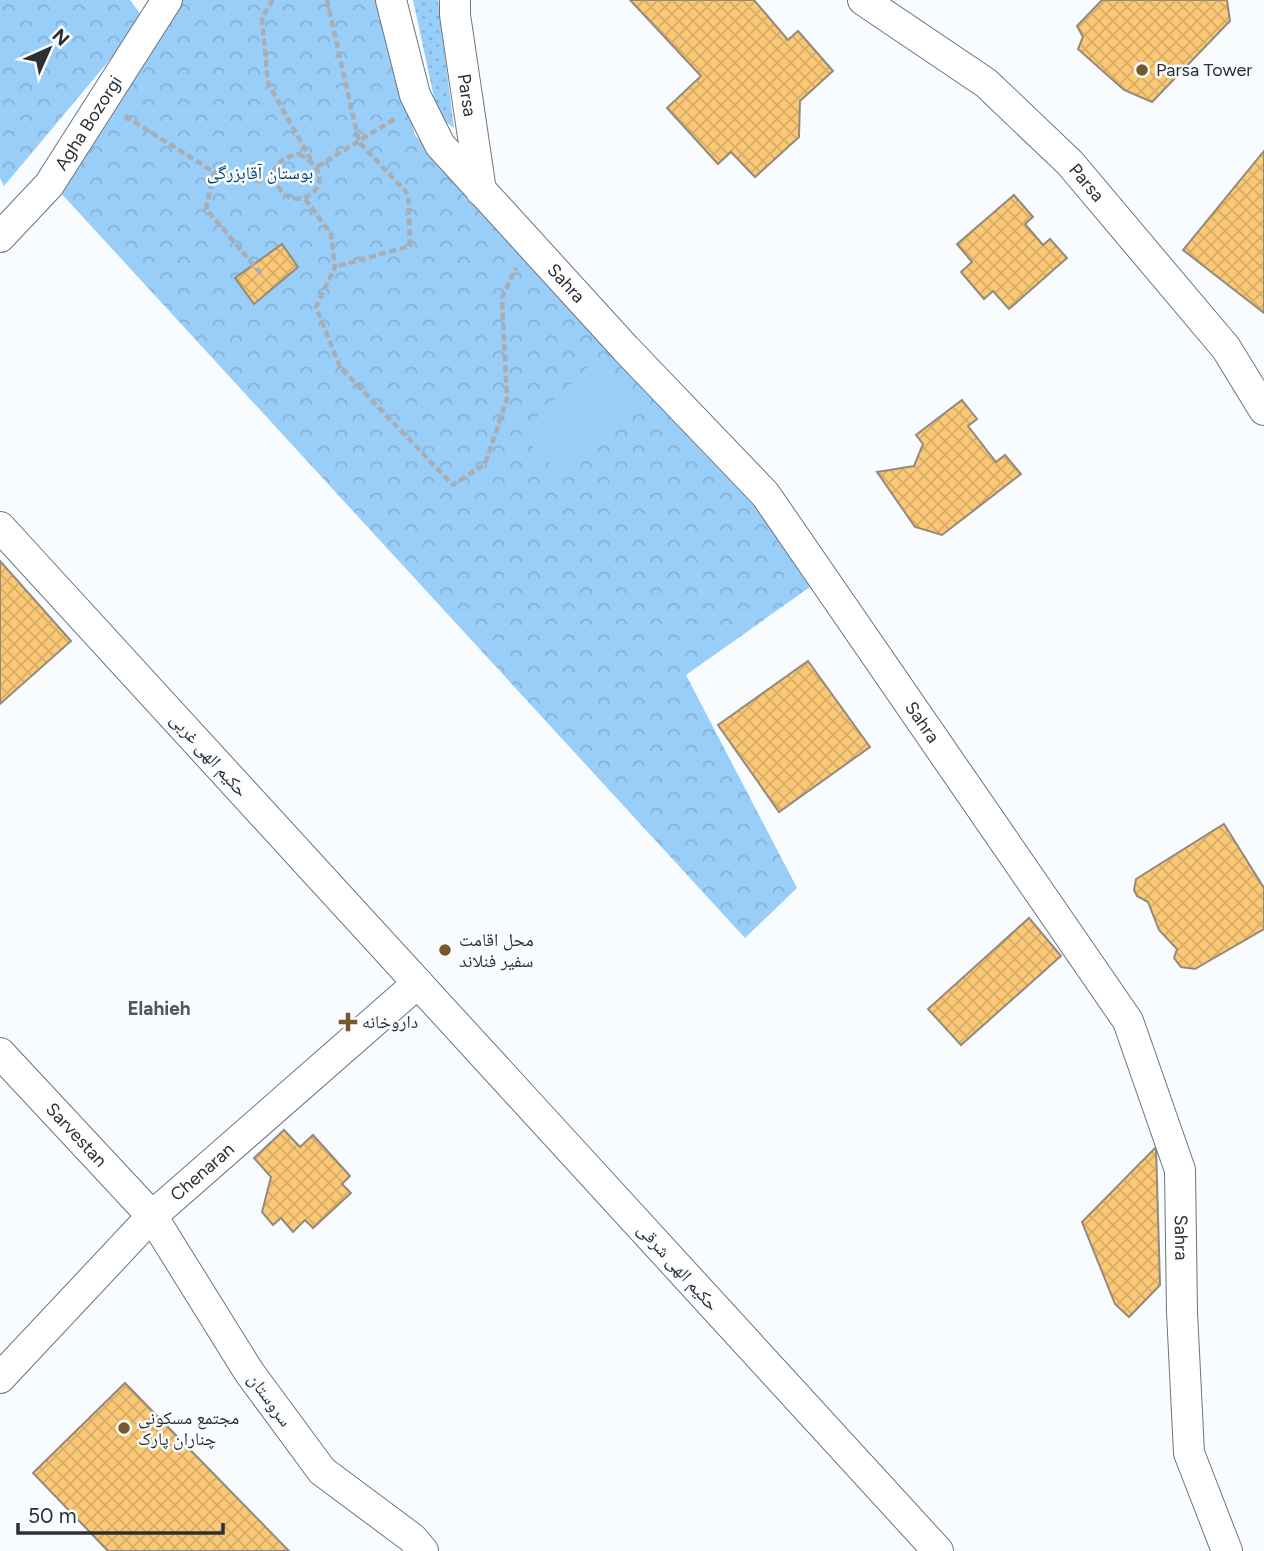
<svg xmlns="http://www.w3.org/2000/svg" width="1264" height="1551" font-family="Figtree,'Noto Naskh Arabic',sans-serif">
<defs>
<pattern id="grass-dots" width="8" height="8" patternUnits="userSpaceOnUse" patternTransform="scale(1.75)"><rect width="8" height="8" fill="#99cef9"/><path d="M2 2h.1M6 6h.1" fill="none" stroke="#84b1d6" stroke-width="1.8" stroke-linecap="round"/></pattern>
<pattern id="park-crowns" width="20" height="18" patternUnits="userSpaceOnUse" patternTransform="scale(1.75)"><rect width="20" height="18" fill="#99cef9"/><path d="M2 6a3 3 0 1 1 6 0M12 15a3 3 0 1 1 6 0" fill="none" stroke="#84b1d6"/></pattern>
<pattern id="building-cross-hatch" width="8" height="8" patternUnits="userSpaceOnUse" patternTransform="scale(1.75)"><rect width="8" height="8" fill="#fbc876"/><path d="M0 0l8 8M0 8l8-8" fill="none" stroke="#d7ac67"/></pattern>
</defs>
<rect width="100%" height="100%" fill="#f9fcfe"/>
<path fill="url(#grass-dots)" d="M413,0H438L454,128L438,116Z"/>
<path fill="url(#park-crowns)" d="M0,0H130L144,19L4,186L0,178Z
M180,0H378L415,135L754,504L810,587L686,675L797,888L745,938L59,191Z"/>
<path fill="#99cef9" d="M594,361L639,407L565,479L520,434Z"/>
<path fill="url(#building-cross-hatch)" stroke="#938a7c" stroke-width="2" d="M630,0H754L788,40L798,31L833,71L800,101L799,137L755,177L731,152L718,164L667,108L701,76Z
M1102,0H1227L1230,21L1152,102L1124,90L1078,49L1083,37L1077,26Z
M1264,151V313L1183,250Z
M1014,195L1033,217L1025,224L1043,245L1050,239L1067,258L1009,309L993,291L984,299L961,272L972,262L957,244Z
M282,244L298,267L254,304L235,278Z
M962,400L977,419L968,426L996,462L1005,455L1021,474L942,535L915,527L877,472L914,466L923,444L916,435Z
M0,561L71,641L0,704Z
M808,661L870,747L779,812L718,725Z
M1224,824L1264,888V929L1195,969L1181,967L1174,958L1177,949L1159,930L1148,902L1137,896L1134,890L1136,879Z
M1029,918L1061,956L961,1045L928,1009Z
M284,1130L300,1147L313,1135L350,1176L342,1184L351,1193L313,1228L305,1220L293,1232L281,1218L273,1225L262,1212L271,1177L254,1158Z
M1156,1147L1160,1285L1129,1317L1115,1304L1082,1222Z
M125,1383L289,1551H108L33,1473Z"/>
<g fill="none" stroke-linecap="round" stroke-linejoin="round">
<defs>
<g id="minor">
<path id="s1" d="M391,0L415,95L440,145L626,349L765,494L1128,1021L1180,1170L1182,1312L1189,1453L1227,1551"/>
<path id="s2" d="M455,0V15L481,191"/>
<path id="s3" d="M863,0L986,83L1070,163L1226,348L1264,410"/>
<path id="s4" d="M0,237L49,185L167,0"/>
<path d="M0,527L938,1551"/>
<path id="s5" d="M0,1053L152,1216L249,1372L322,1471L412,1538L423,1551"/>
<path id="s6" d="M0,1378L152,1216L418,983"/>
</g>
</defs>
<use href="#minor" stroke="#697580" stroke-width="32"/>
<path stroke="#aaadb1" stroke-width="4.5" stroke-dasharray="7 3.5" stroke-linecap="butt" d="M273,0L262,18L268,83L311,160
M327,0L359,142L408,194L410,246L335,267
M125,116L214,172L275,184
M299,154C353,181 284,229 273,172C279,160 286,157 299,154Z
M317,167L396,118
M214,172L206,209L263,276
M305,199L331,234L335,267L316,307L340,367L453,485L485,464L507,399L502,298L516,268"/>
<use href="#minor" stroke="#fff" stroke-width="30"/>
</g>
<g fill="#74592b" stroke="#f9fcfe" stroke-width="2.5">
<circle cx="1142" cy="70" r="7"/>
<circle cx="445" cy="950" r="7"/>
<path d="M344.5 1011.5h7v7h7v7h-7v7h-7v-7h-7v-7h7z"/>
<circle cx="124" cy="1428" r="7"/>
</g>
<g text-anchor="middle" stroke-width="5" stroke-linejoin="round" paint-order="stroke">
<g font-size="18" fill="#2b3035" stroke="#f9fcfe" text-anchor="start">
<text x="1156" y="76">Parsa Tower</text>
<text x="459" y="946">محل اقامت<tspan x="459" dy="21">سفیر فنلاند</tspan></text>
<text x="362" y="1028">داروخانه</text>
<text x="138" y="1424">مجتمع مسکونی<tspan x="138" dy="21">چناران پارک</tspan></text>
</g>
<g font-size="18" fill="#2b3035" stroke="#f9fcfe">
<text dy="6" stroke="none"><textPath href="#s2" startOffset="96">Parsa</textPath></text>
<text dy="6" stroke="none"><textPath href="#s4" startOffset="145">Agha Bozorgi</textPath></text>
<text dy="6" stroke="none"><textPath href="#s3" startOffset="290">Parsa</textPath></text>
<text dy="6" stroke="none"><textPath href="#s1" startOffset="341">Sahra</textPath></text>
<text dy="6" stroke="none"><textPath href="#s1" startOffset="908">Sahra</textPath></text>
<text transform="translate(209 755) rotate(48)" y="6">حکیم الهی غربی</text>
<text dy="6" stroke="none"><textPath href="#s5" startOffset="112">Sarvestan</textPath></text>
<text dy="6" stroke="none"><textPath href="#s6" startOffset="289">Chenaran</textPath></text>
<text dy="6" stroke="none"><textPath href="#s1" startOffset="1496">Sahra</textPath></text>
<text transform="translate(678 1267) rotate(48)" y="6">حکیم الهی شرقی</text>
<text transform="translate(270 1400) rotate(54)" y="6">سروستان</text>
</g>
<g font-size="18" fill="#04446b" stroke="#f9fcfe">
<text x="260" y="179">بوستان آقابزرگی</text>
</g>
<g font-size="19" font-weight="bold" fill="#4c5862" stroke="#f9fcfe">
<text x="159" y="1015">Elahieh</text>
</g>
</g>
<g transform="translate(49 49) rotate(45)" stroke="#f9fcfe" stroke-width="5" paint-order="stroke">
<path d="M0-5L12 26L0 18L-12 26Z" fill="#2b3035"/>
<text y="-10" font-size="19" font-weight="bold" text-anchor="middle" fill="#2b3035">N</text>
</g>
<path d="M18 1523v10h205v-10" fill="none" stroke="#2b3035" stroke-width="3.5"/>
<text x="28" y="1523" font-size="21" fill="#2b3035" stroke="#f9fcfe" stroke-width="5" paint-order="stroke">50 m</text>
</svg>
